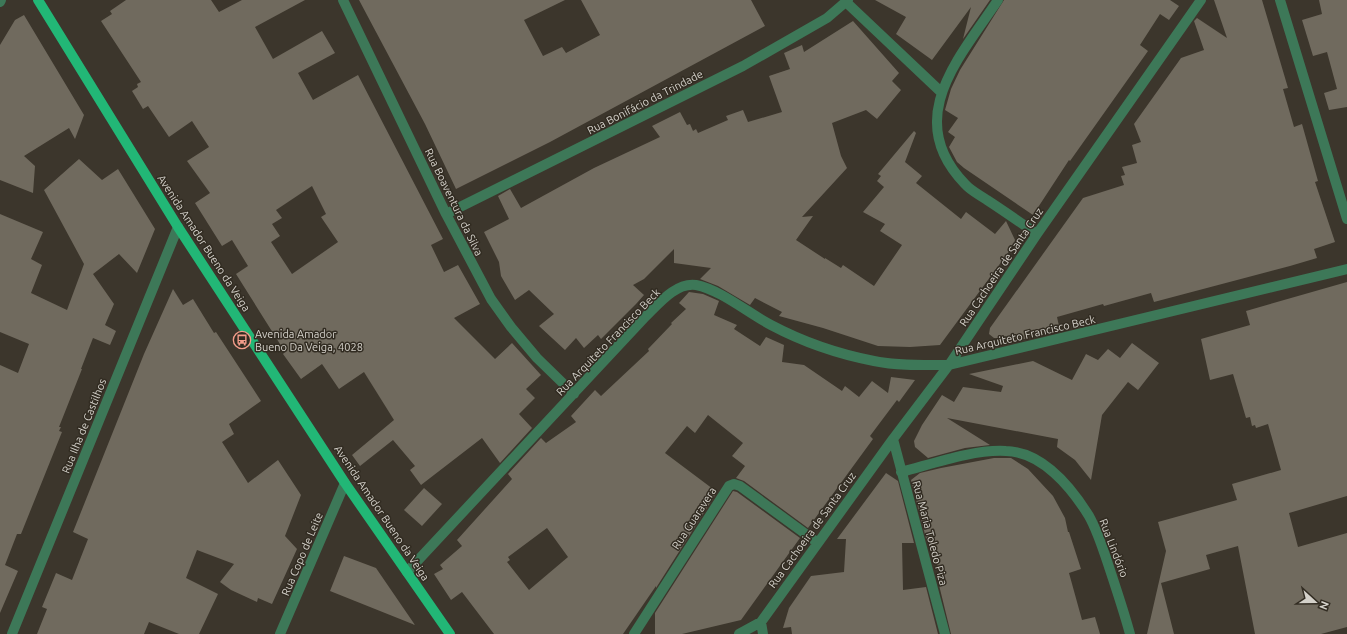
<svg xmlns="http://www.w3.org/2000/svg" width="1347" height="634" font-family="Ubuntu,sans-serif">
<rect width="100%" height="100%" fill="#3c362c"/>
<path fill="#706a5e" fill-rule="evenodd" d="M126,0H211L219,12L242,0H305L255,27L273,59L322,31L335,53L298,73L313,100L358,75L443,239L431,245L444,272L458,265L480,304L454,318L495,359L512,343L541,375L526,389L535,398L519,414L532,428L500,463L482,438L421,485L410,470L415,466L393,440L360,466L352,455L394,420L364,372L339,389L322,364L301,379L283,354L285,352L236,274L248,266L232,240L222,246L195,203L210,193L187,161L209,147L192,121L169,137L148,106L143,109L132,91L138,87L137,84L141,82L101,21L112,14L110,11ZM312,186L326,214L321,217L338,242L292,274L271,242L280,236L272,224L282,218L276,210Z
M359,0H565L524,20L543,56L562,47L566,53L600,35L581,0H751L765,26L550,142L456,189L425,124Z
M875,0H990L963,39L971,7L932,60L896,34L906,17Z
M1004,0H1170L1179,6L1169,20L1160,14L1140,45L1148,51L1070,161L1069,160L1033,215L964,168L957,162L949,147L955,137L948,132L958,118L945,110L951,89L960,70Z
M1214,0H1262L1288,88L1283,89L1294,127L1302,124L1318,181L1315,182L1335,242L1314,249L1317,258L1290,266L1154,302L1151,293L1104,306L1103,304L1057,317L1059,326L1026,333L1028,339L994,338L989,334L990,328L1083,198L1124,185L1121,176L1125,175L1122,167L1137,163L1132,145L1141,142L1134,124L1181,58L1204,50L1194,21L1197,18L1227,38Z
M1319,0H1347V107L1329,110L1324,93L1337,89L1327,52L1313,56L1302,20L1322,14Z
M24,15L84,115L75,139L69,128L24,156L35,166L33,193L0,180V45L15,20Z
M853,21L899,73L892,81L901,90L877,119L866,110L832,123L841,156L847,168L802,217L813,216L796,240L825,259V258L841,268L843,265L874,286L902,245L880,231L885,224L863,212L884,187L877,181L881,176L878,174L914,131L916,133L905,162L922,176L916,183L961,219L966,212L995,234L1006,221L1015,240L1014,243L1016,242L940,345L910,347L878,346L823,328L779,316L782,312L755,298L750,305L718,286L700,279L711,268L674,263V249L644,279L633,285L644,295L636,304L601,339L598,335L584,348L576,338L565,350L539,326L554,314L529,290L515,300L501,276L499,262L484,232L509,219L498,196L510,189L521,208L594,168L660,137L652,126L680,112L687,125L690,124L693,131L696,129L698,133L728,120L726,116L743,110L748,122L782,112L769,76L790,69L784,53L802,45L804,52Z
M79,159L102,180L118,169L155,229L137,273L119,254L93,274L114,304L105,325L116,331L110,345L93,338L81,369H82L59,427H61L59,431L62,432L21,534H17L5,565L18,571L0,613V365L18,373L29,344L0,332V214L43,232L31,259L42,265L31,293L67,310L84,264L44,190Z
M1347,282V496L1289,513L1298,547L1347,533V627L1321,634H1255L1238,546L1206,555L1210,569L1161,583L1174,634H1147L1166,551L1158,522L1237,500L1232,484L1281,470L1268,424L1256,428L1255,425L1252,426L1250,417L1246,418L1233,374L1210,380L1201,339L1250,325L1246,311Z
M173,289L183,305L193,299L214,333L216,332L261,401L229,424L234,434L222,442L248,483L278,460L301,495L285,536L297,549L272,604L258,598L257,602L231,590L220,582L234,564L197,550L186,578L218,594L199,634H179L149,622L144,634H37L47,609L42,607L56,573L72,580L88,539L73,532L144,354Z
M689,292L703,294L719,301L714,315L737,325L734,329L760,346L766,337L784,345L782,362L804,365L842,391L845,386L859,397L872,381L888,393L891,377L915,380L899,402L897,400L870,436L873,439L808,528L744,481L736,478L745,466L732,456L743,443L708,415L695,433L687,426L665,453L717,492L656,588V586L623,634H494L462,592L451,600L434,574L443,569L440,565L462,546L457,540L512,479L508,474L541,438L546,443L576,422L571,416L595,390L601,396L649,351L648,349L672,324L671,323L686,309L679,303ZM547,528L568,557L529,590L507,562L510,560L508,557Z
M1132,343L1159,363L1138,390L1128,382L1102,415L1091,480L1075,460L1057,447L1058,439L947,418L990,445L965,448L928,458L915,447L914,441L922,425L942,395L954,402L963,387L1001,392L1003,386L969,374L1033,361L1072,380L1086,354L1098,360L1108,349L1120,358Z
M994,458H1011L1028,469L1053,496L1065,518L1068,532H1069L1081,569L1069,573L1082,620L1095,617L1100,634H951L939,585H942L932,542H927L911,480L920,473L941,468Z
M886,473L898,481L914,543H902L903,590L926,587L938,634H792L791,627L783,628L789,608L811,576L844,572L846,539H837Z
M424,488L442,504L422,526L404,510Z
M733,491L737,492L800,538L741,620L682,634H655V613Z
M344,556L376,568L415,625L330,591Z"/>
<g fill="none" stroke-linecap="round" stroke-linejoin="round">
<path stroke="#3d7858" stroke-width="10" d="M343,0L446,214L491,299L511,327L537,358L574,394
M998,0C959,58 902,119 965,184C971,191 980,195 987,200C1004,211 1021,223 1037,234
M1280,0L1347,219
M0,2L1,0
M846,2L941,92
M446,214L743,66L827,18L848,0
M893,439L945,634
M901,472C932,464 974,449 1006,451C1042,452 1071,487 1089,516C1098,532 1104,552 1110,570C1117,591 1124,612 1130,634
M407,572L644,318C657,306 675,282 696,285C721,290 748,313 771,325C803,342 838,354 874,361C898,366 925,365 949,365L1347,269
M761,622L763,634
M12,634L178,227
M280,634L345,483
M634,634L729,486L734,484L740,486L818,543
M739,634L761,622L893,439L949,365L1037,234L1201,0"/>
<path stroke="#22b776" stroke-width="10" d="M38,0L178,227L345,483L450,634"/>
</g>
<defs>
<symbol id="bus-ring" viewBox="-11 -11 22 22"><circle r="9.5" fill="#322c22" stroke="#f49d8b" stroke-width="1.5"/><path d="M-5-6H5V4H4V6H2V4H-2V6H-4V4H-5ZM-3.5-4V0h7V-4ZM-3.5 1.2v1.5H-2V1.2ZM2 1.2v1.5H3.5V1.2Z" fill="#f49d8b"/></symbol>
</defs>
<g fill-rule="evenodd">
<use href="#bus-ring" x="232" y="330" width="20" height="20"/>
</g>
<g text-anchor="middle" stroke-width="3" stroke-linejoin="round" paint-order="stroke">
<g font-size="11" fill="#d4d1ca" stroke="#322c22">
<text transform="translate(645 102) rotate(-27)" y="4">Rua Bonifácio da Trindade</text>
<text transform="translate(454 202) rotate(64)" y="4">Rua Boaventura da Silva</text>
<text transform="translate(204 243) rotate(57)" y="4">Avenida Amador Bueno da Veiga</text>
<text transform="translate(1001 267) rotate(-56)" y="4">Rua Cachoeira de Santa Cruz</text>
<text transform="translate(1025 335) rotate(-13)" y="4">Rua Arquiteto Francisco Beck</text>
<text transform="translate(608 342) rotate(-46)" y="4">Rua Arquiteto Francisco Beck</text>
<text transform="translate(84 426) rotate(-68)" y="4">Rua Ilha de Castilhos</text>
<text transform="translate(382 513) rotate(56)" y="4">Avenida Amador Bueno da Veiga</text>
<text transform="translate(694 518) rotate(-57)" y="4">Rua Guaravera</text>
<text transform="translate(812 530) rotate(-54)" y="4">Rua Cachoeira de Santa Cruz</text>
<text transform="translate(930 533) rotate(75)" y="4">Rua Maria Toledo Piza</text>
<text transform="translate(1114 548) rotate(69)" y="4">Rua Lindório</text>
<text transform="translate(302 554) rotate(-67)" y="4">Rua Copo de Leite</text>
</g>
<g font-size="11" fill="#d4d1ca" stroke="#322c22" text-anchor="start">
<text x="255" y="338">Avenida Amador<tspan x="255" dy="13">Bueno Da Veiga, 4028</tspan></text>
</g>
</g>
<g transform="translate(1315 602) rotate(111)" stroke="#322c22" stroke-width="3" paint-order="stroke">
<path d="M0-3L7 15L0 10L-7 15Z" fill="#d4d1ca"/>
<text y="-6" font-size="11" font-weight="bold" text-anchor="middle" fill="#d4d1ca">N</text>
</g>
</svg>
